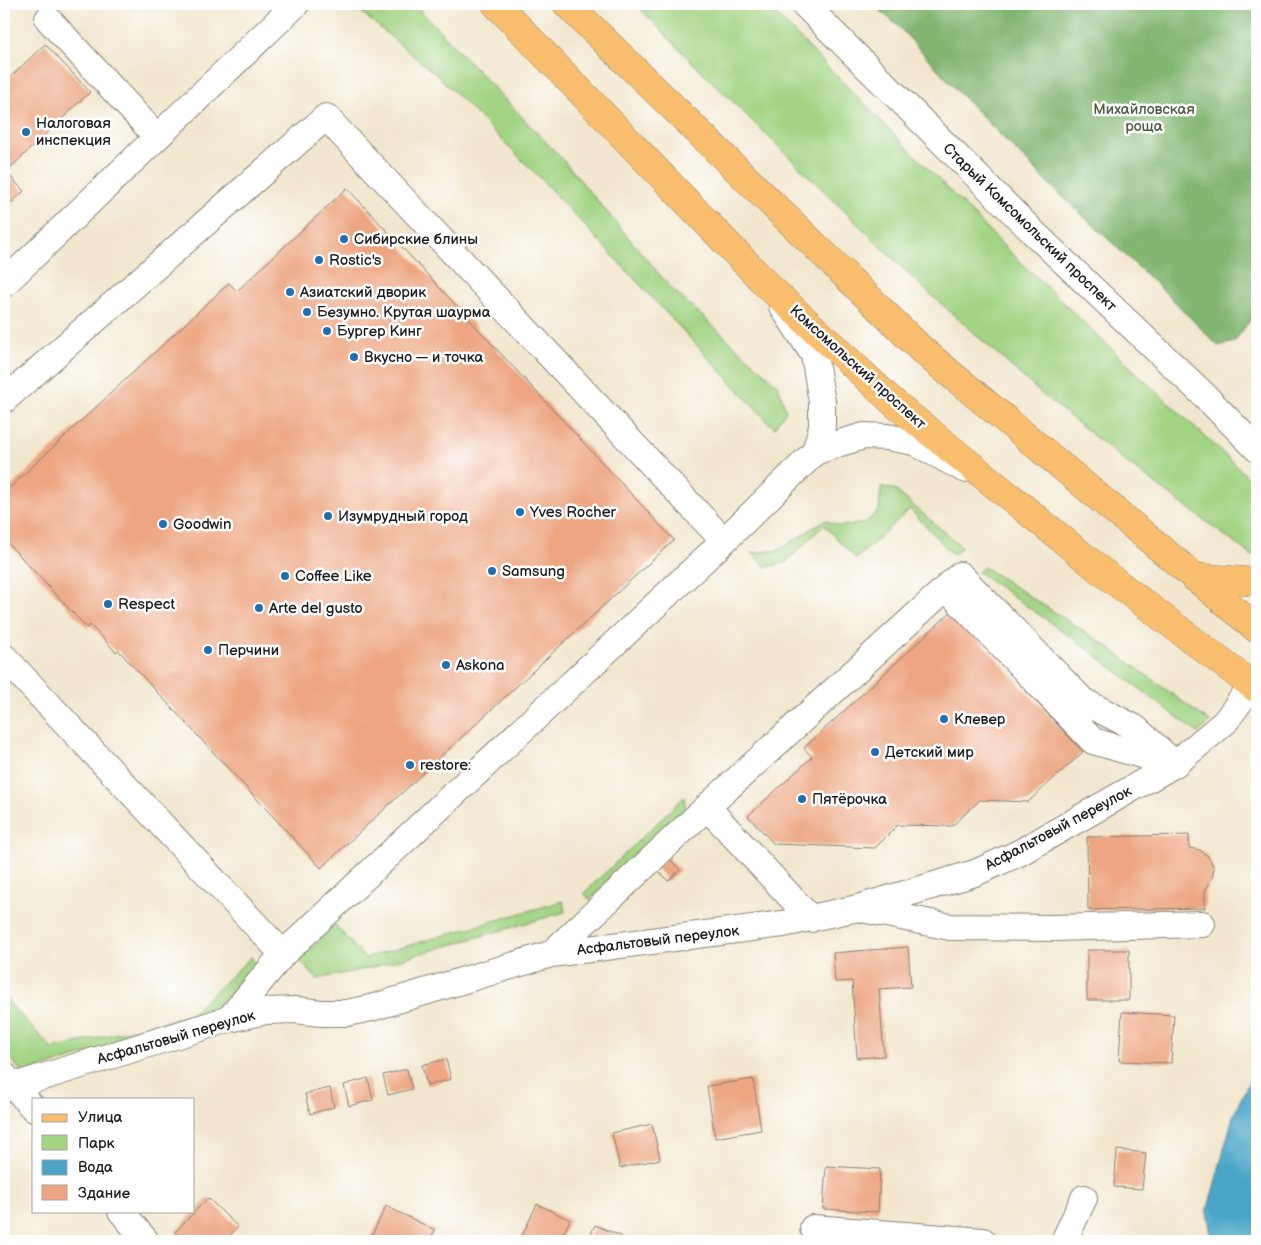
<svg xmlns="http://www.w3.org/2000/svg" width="1261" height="1245" font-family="'Balsamiq Sans',sans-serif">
<rect width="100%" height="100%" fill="#fff"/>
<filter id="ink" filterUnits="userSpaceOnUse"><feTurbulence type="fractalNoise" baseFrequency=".02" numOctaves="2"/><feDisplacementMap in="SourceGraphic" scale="10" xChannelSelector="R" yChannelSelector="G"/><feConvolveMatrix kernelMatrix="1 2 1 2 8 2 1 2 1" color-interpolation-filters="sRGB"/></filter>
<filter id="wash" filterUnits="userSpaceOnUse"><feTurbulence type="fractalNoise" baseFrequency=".0096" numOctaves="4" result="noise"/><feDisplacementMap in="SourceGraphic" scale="20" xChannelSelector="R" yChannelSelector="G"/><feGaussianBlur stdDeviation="1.12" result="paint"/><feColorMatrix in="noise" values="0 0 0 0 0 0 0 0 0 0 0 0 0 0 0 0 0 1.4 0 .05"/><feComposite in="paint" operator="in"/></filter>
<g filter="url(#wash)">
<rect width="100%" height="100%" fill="#f2e7ce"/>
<path fill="#a2d483" stroke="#5f7850" d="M355,4H414L563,160L670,287L778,385L786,411L774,428L541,179L439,77L354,6Z
M636,4H766L1007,249L1146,382L1236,465L1257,487V555H1251L1130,465L1043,395L918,283L686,56Z
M881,487L894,489L962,547L953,555L910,509L856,559L824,525L785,563L766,567L752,553L779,550L825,520L840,526L865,523L879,510Z
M984,567L1104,644L1210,722L1198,733L1081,644L978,572Z
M684,797L686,810L590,900L584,893Z
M563,901L565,912L370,968L317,979L300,961L334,924L365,958Z
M251,957L260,969L207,1019L23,1073L4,1051V997L52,1049L189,1016Z"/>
<path fill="#81b671" stroke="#4e6946" d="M873,4H1257V311L1234,342L1218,346L1171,298L1047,182L963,97L900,28Z"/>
<path fill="#4aa5c8" stroke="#336072" d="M1257,1064V1241H1212L1207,1212L1233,1116Z"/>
<g id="blocks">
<path fill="#eda681" d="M45,44L90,92L6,172L24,191L4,210V83Z
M347,188L674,540L321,868L118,650L116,652L90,625L87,628L4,539V493L229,283L237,291Z
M952,611L1083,752L1028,802L980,800L952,826L898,825L875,848L774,844L748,816L812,757L804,748Z
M1189,835V848L1200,850L1208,856L1214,868L1212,879L1205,891V908L1088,910L1087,837Z
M668,857L680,870L668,881L656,868Z
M908,947L911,987L879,989L884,1056L857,1058L852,981L835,982L833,953Z
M1087,950H1129V1000H1087Z
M1122,1012L1174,1015L1171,1063L1119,1061Z
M446,1059L451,1079L427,1086L422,1065Z
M407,1069L412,1089L388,1095L383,1075Z
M368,1078L373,1100L349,1106L344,1085Z
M753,1079L761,1130L715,1138L707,1086Z
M330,1088L334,1107L310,1114L305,1094Z
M652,1124L660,1159L620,1168L612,1133Z
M1117,1150L1146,1153L1142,1189L1114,1187Z
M826,1166L880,1169L878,1212L823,1209Z
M208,1198L238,1227L224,1241H185L175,1232Z
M537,1204L570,1220L560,1241H528L521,1238Z
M386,1206L435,1230L429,1241H369Z
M595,1225L621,1236L619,1241H588Z"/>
</g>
</g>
<g filter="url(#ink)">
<use href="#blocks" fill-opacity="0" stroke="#878275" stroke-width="1"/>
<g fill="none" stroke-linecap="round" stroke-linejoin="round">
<defs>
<path id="minor" d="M804,4L1035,234L1204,395L1257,449
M48,19L157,137
M4,284L296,4
M782,306L814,355L822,402V427L815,452
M4,400L326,117L724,541
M947,589L1093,741L1169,763
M4,657L283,954
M707,807L811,919
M862,909L950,927L1052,928L1202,924
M551,954L707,807L960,575L1083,701L1135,728L1175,764
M229,1019L283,954L724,541L815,452L840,443L864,436L887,437L914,442L964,469
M4,1075L34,1109
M14,1086L229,1019L266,1011L296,1010L321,1013H347L371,1008L551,954L783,924L858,908L975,873L1019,853L1175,764L1225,722L1252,685
M121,1211L146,1241
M813,1228L983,1241
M1064,1241L1084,1198"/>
<path id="major" d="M496,4L767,285L894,403L1100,570L1257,689
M567,4L922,350L1257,629
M1194,577L1257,582"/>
</defs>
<use href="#minor" stroke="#878275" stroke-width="28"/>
<use href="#major" stroke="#878275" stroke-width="29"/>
<use href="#minor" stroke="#fff" stroke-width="26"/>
<use href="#major" stroke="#f9be6d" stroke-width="28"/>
</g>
</g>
<g fill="#1f6fb2" stroke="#fff" stroke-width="2">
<circle cx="26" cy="132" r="5"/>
<circle cx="344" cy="239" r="5"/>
<circle cx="319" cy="260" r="5"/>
<circle cx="290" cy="292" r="5"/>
<circle cx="307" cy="312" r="5"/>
<circle cx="327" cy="331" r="5"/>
<circle cx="354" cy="357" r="5"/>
<circle cx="520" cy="512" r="5"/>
<circle cx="328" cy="516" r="5"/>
<circle cx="163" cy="524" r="5"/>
<circle cx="492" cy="571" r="5"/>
<circle cx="285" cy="576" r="5"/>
<circle cx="108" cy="604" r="5"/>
<circle cx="259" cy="608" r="5"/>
<circle cx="208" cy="650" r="5"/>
<circle cx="446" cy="665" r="5"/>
<circle cx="944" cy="719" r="5"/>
<circle cx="875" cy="752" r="5"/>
<circle cx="410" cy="765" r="5"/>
<circle cx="802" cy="799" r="5"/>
</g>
<g text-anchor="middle" stroke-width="5" stroke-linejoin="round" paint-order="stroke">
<g font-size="15" fill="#4b5c40" stroke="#fff">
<text x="1144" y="114">Михайловская<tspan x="1144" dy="17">роща</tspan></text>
</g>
<g font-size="15" fill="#1c1c1c" stroke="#fff" text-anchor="start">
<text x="36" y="128">Налоговая<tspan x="36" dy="17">инспекция</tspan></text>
<text x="354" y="244">Сибирские блины</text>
<text x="329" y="265">Rostic's</text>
<text x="300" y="297">Азиатский дворик</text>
<text x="317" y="317">Безумно. Крутая шаурма</text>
<text x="337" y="336">Бургер Кинг</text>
<text x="364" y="362">Вкусно — и точка</text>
<text x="530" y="517">Yves Rocher</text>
<text x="338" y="521">Изумрудный город</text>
<text x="173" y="529">Goodwin</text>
<text x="502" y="576">Samsung</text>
<text x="295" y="581">Coffee Like</text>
<text x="118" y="609">Respect</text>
<text x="269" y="613">Arte del gusto</text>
<text x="218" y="655">Перчини</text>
<text x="456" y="670">Askona</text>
<text x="954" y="724">Клевер</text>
<text x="885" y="757">Детский мир</text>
<text x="420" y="770">restore:</text>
<text x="812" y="804">Пятёрочка</text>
</g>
<g font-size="15" fill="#1c1c1c" stroke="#fff">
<text transform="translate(1030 227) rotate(44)" y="5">Старый Комсомольский проспект</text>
<text transform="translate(858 367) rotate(42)" y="5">Комсомольский проспект</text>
<text transform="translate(1058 828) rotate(-28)" y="5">Асфальтовый переулок</text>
<text transform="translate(658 940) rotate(-7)" y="5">Асфальтовый переулок</text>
<text transform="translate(176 1037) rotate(-16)" y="5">Асфальтовый переулок</text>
</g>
</g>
<rect width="1261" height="1245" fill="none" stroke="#fff" stroke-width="20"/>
<rect x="32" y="1098" width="162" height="115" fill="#ffffff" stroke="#a4a4a4"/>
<rect x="42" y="1114" width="25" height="8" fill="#f9be6d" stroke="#a4a4a4"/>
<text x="78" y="1122" font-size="15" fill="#1c1c1c">Улица</text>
<rect x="42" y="1135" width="25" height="15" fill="#a2d483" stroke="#a4a4a4"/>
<text x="78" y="1148" font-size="15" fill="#1c1c1c">Парк</text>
<rect x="42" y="1160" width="25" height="15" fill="#4aa5c8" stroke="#a4a4a4"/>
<text x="78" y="1172" font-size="15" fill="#1c1c1c">Вода</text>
<rect x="42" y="1185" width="25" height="15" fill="#eda681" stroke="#a4a4a4"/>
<text x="78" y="1198" font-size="15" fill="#1c1c1c">Здание</text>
</svg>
